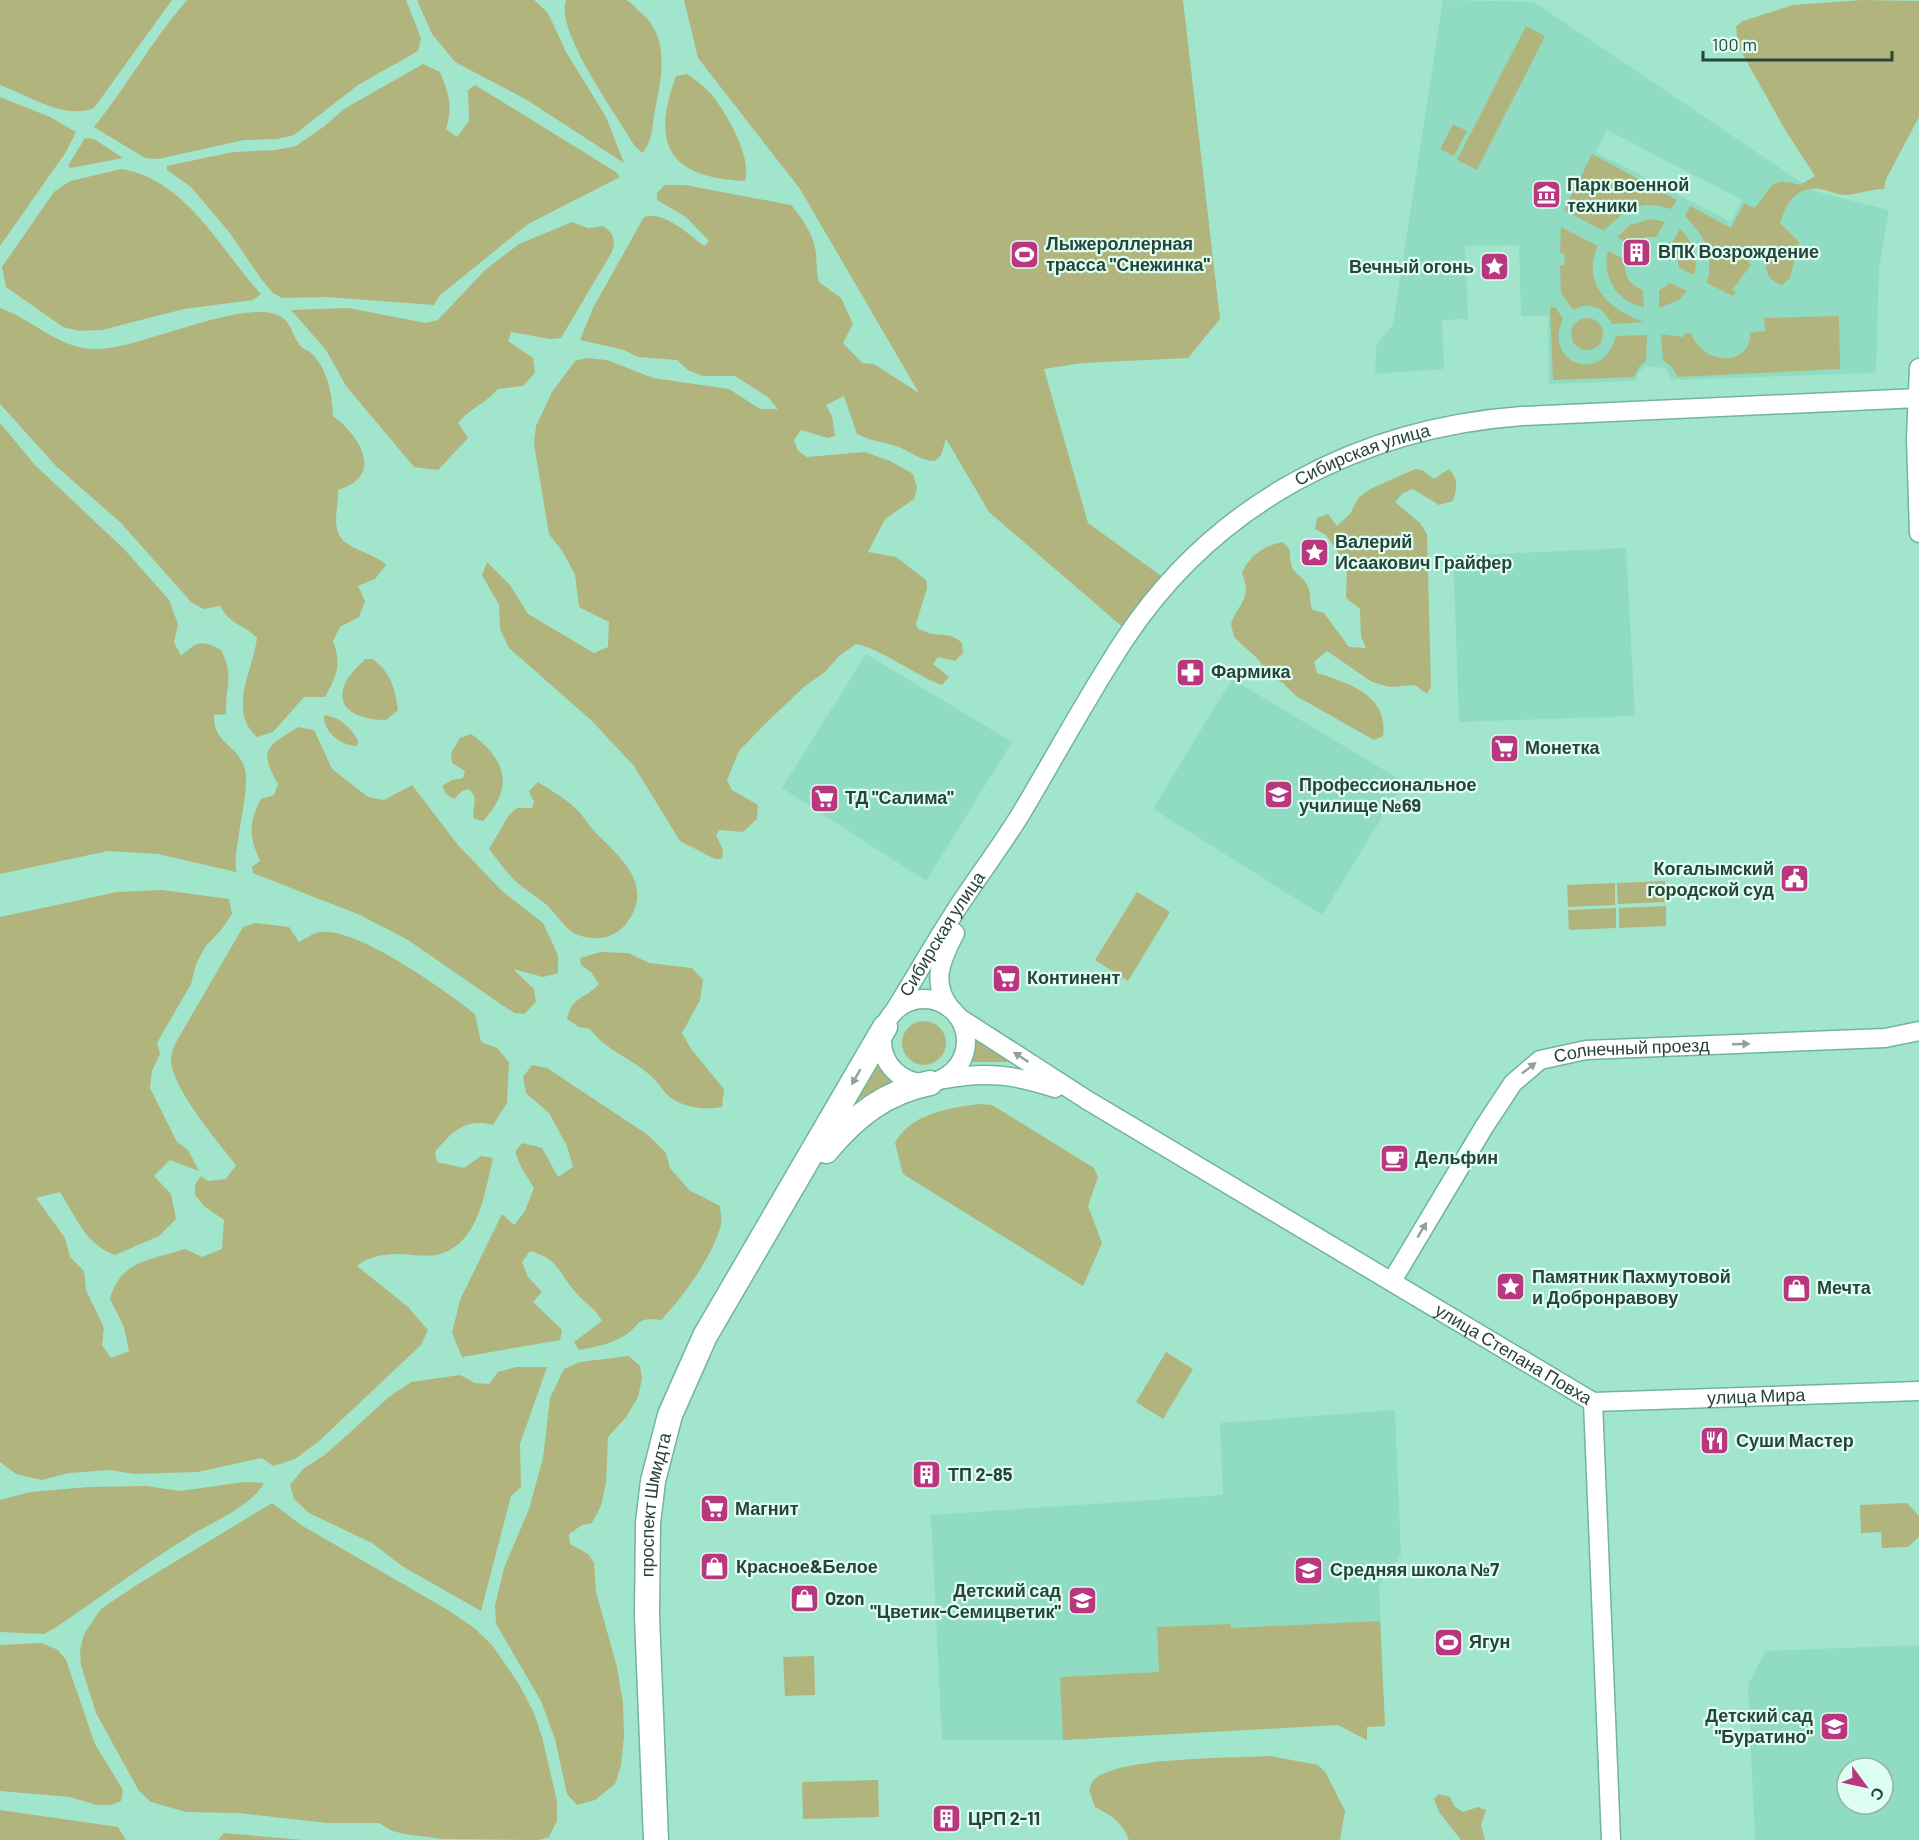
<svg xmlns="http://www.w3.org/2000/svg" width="1919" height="1840" font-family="Barlow,sans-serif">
<rect width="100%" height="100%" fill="#a2e5cd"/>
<path fill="#8fdcc2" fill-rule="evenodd" d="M1443,0L1534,2L1814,191L1889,210L1879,268L1876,373L1672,380L1665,368L1646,366L1638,373L1635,381L1549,384L1548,316H1521L1519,245L1465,246L1468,319L1442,320L1444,369L1375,374L1376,346L1393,324ZM1607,130L1742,200L1731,222L1596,152Z
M1626,548L1635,716L1459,722L1453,556Z
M866,654L1012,742L926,881L782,788Z
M1232,679L1404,782L1322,915L1153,809Z
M1395,1410L1401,1555L1379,1585L1385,1726L1367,1727V1740L1338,1725L1063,1740H942L931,1515L1223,1495L1220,1423Z
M1919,1645V1840H1755L1748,1684L1766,1651ZM1847,1768H1883V1804H1847Z"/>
<path fill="#b1b47c" d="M0,0H172L94,108C63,120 31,96 0,85Z
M187,0H406L421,38L418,51L358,85L294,135L277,139L244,140L158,159L145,158L94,127C127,86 152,40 187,0Z
M417,0H534L548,13L566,52L606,117L624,163L527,100L455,62L432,34Z
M566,0C581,0 613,0 626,0C631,2 636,8 640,12C672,38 661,79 654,115C652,128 652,143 642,153L634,145C617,114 555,32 566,0Z
M684,0H1183L1220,319L1188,358L1082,363L1044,369L1088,523L1164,578L1126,630L989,512L946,439L941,455L935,461C921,461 911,452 899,447C884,442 870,441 857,434L844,396L826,405L832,416L835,436L828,438L801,430L794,440L798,451L807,457L865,452L890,461L913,474L917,488L914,499L885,519L868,552L896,557L926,580L927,588L916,624L918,629C922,630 928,633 933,634C946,636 951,633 962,643L963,653L955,661L938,657L933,664L949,677L942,685C914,675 882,649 856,644L839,656L825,672L805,686L766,723L739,751L727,780L732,790L758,805L757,819L743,832L719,830L716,835L723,850L722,859H715L680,841L634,766L591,720L509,648L500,629L499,605L482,575L487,562L510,585L528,614L594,653L608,647L609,622L579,607L575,575L563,552L549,534L534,444L536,426L552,392L575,361L586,358L607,360L653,378L729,389L760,409H778L768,397L735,376H702L688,370L677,360L638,357L624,350L580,340L593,308L644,217C665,211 688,234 704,246L709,241L686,217L657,200V193L665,185H685L791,205C802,218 814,235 816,253C817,263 816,271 819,282L841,298L853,324L843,343L862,363L874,364L919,393L800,189L698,58Z
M1862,0L1919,1V117L1886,179L1884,189C1871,189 1859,194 1846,195C1837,195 1828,190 1819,189C1796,186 1786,204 1780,223L1799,242L1790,278L1782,285C1768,281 1767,273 1764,260L1754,252L1748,263L1751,265L1732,290L1736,292L1733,296L1707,283C1714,253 1705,237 1685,216L1690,206L1731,228L1744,203L1755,208C1773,187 1769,176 1800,185L1815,176L1784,128L1738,46L1736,26L1743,21L1793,5Z
M1526,26L1545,36L1477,170L1457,160Z
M423,64L440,72C449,95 453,105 446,129L457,137L469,121L468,90L475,85L616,172L620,177L528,224L439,296L434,305L327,297L282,298L273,293L262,280L229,232L191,187L167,170V166L233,152L276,150L296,146L326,125L344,109Z
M687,74C697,81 708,89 715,99C729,117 752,159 745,181C670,178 650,146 676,76Z
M0,97L50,117L76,132L66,152L0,246Z
M1453,124L1467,131L1454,156L1440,149Z
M85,138L94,139L123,158L71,168L68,166Z
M1592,154L1677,200L1671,209C1639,199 1626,209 1604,231L1564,210Z
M122,169C187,180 220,250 261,294L253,300L184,309L102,330L79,331L63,327L6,287L2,267L54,192L70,181Z
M1651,219L1665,222L1656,237H1646L1632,246L1617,237L1630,225Z
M572,222L588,228L603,226C614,234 616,239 612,252L561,338L550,339L511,332L508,341L533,358L535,373L523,386L498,389C485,404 470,408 458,423L468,438L438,470L414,467L346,386L326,350L291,310L348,308L426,323L438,320L485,270L519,244Z
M1561,227L1598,246C1580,284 1611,312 1645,322L1612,324C1603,307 1590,301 1573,310L1561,293L1560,265H1564L1565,255L1560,252Z
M1680,229C1694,242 1699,257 1694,275L1679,268L1677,254L1671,245Z
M1608,251L1624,259C1624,274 1628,285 1643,290L1644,307C1618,303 1601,277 1608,251Z
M1670,283L1687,291L1679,300L1659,308V290Z
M1550,307L1556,308L1563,319C1542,362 1602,387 1616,336L1647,335L1646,361L1639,367L1634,377L1553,380Z
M0,308C32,319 55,346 91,349C134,353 249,293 283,318C292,325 293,337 300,345C302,349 308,350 311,353C328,369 332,394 333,416C360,436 385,476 338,490C339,502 334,518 337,529C341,550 371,550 386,565L375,579L358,586L365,601L359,617L340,627L333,641C342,665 337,675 325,697H304L273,732L257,737C227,710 253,671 257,638C242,622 233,628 220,606L204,609L192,603L121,523L56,466L0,404Z
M1839,316L1840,369L1678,377L1670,365L1663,360L1661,334L1683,337L1685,334L1691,333C1704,368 1752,365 1750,333L1765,331L1764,318Z
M1571 334a16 16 0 1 1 32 0a16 16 0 1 1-32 0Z
M0,423L35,465L124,549L169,600L178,624L174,642L181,656C197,642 201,639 221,650C235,678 225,685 226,714L214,715C213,743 236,744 244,766C252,786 233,845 236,872L158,854L108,851L0,874Z
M1415,469L1422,470L1434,479L1449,469C1459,480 1457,487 1453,501L1439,505L1413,489L1403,493L1395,502L1420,523L1427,534L1431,687L1427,694L1415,685L1390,687L1372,682L1327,651L1314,662L1317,673C1348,683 1389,695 1383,736L1374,740L1296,696L1283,683L1266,675L1260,661L1234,637L1231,624C1238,603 1253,599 1242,573C1249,556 1265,545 1283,542L1290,550C1289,578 1301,570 1308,587C1312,595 1308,602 1313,610L1324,613L1349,647L1366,648L1361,636L1360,609L1346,598L1347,566L1326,535L1315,529L1317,518L1328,514L1337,526L1350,514L1358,498L1370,489Z
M365,659H373C391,674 395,687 398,710L386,720C370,720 337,715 343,690C345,678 357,668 365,659Z
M324,715C341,718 351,727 358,741L357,746C341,746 323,732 324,715Z
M298,727L314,730L332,769L368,797L384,800L412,785L458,845L502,891L543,923L558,955V973L543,977L513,969L534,989L536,1002L524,1014L515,1013L502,1005L408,940L360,915L253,873L252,867L260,861C249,836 248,824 261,799L274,795L278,784C258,749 267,747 298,727Z
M471,734C506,759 515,787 483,821L474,819C471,806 480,800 469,789L462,791L454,799L446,794L442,786L452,780L463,778L465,771L452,763L451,753L460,738Z
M538,782C552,791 570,801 581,814C586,820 590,827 595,832C620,857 656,886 626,924C614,938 599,941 581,936C566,932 558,916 548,906C539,898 528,892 519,884C507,874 499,861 489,849L509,815L517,808H532L534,802L529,791Z
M1665,881V902L1618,904L1617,883Z
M1615,883V905L1568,907L1567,885Z
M162,890L229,899L232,914L221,930L205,947L196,964L191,984L157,1043L160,1054L152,1071L150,1088L177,1142L188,1150L199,1171L170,1160L154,1176L171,1194L176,1219L159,1236L115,1255C84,1243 77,1218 60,1192L36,1198L65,1238L70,1257L84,1271L86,1290L104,1328L102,1345L111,1358L129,1351L124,1327L110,1299C120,1260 152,1260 185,1249L202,1257L222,1249L224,1220L204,1206L195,1195V1185L201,1176L208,1181L226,1179L236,1165C217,1141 176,1093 171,1063C170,1057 173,1050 175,1044L243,927L255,923L289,927L299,942C305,939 310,935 316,933C351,922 447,992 475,1014L481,1042L497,1048L509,1062L507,1103L493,1125C465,1118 453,1131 435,1152L437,1162L464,1168L481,1156L493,1158C485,1190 480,1240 443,1253C429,1259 410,1253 396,1254C381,1255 369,1256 357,1266L408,1307L428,1330L421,1345L318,1442L295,1459L273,1466L262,1458L197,1472L134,1474L110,1470L69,1473L42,1480L16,1474L0,1462V917L117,892Z
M1137,892L1170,912L1128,981L1095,960Z
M1666,906V926L1619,928V908Z
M1616,908V928L1569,930L1568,910Z
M601,952L628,953L649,963L692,968L703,980L700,1000L682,1033L691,1049L724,1089L722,1107C706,1110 690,1108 676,1101C664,1095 662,1086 653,1078C634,1059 606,1051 590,1029L579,1027L567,1019C572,996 584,1000 599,984L591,972L581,965L580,958Z
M902 1043a22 22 0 1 1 44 0a22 22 0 1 1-44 0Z
M976,1040L1007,1058V1062H970Z
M532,1065L547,1068L648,1135L666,1153L670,1168L689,1190L720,1206C720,1212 722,1219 721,1225C712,1257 684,1296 661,1320C634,1317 642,1325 624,1336C610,1344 595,1347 579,1350L574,1342L602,1321C594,1307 586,1304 577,1294C557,1272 561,1260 530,1251L522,1262L528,1277L542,1292L533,1302L562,1330L560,1340L462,1357L452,1333L460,1300L502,1214L514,1225L525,1211L534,1188L521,1167L515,1152L522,1143L542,1148L558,1177L573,1167L567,1146L549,1113L526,1093L523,1077Z
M876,1065L890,1080L889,1083L857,1100L856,1097Z
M979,1104L992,1105L1094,1168L1098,1177L1088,1206L1102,1243L1083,1286L903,1174L895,1143C910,1114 948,1108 979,1104Z
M1166,1352L1193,1369L1163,1419L1136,1402Z
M629,1356L640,1366L642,1379L638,1397L626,1417L608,1437L606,1483L601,1506L592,1523L582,1525L569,1534L570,1544L588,1554L594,1563L596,1592L617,1667L623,1703L624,1737L621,1766L615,1784L595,1800L577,1805L567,1794L555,1739L541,1701L496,1624L495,1606L504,1568L529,1509L543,1458L550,1398L564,1369L580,1362Z
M516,1367H547L520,1444L521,1487L511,1496L481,1611L402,1566L372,1543L309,1513L294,1499L290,1485L303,1469L326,1454L389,1397L411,1382L460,1375L475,1383L489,1384L498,1372Z
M245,1482L264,1483C249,1509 209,1523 185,1539C140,1567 98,1599 55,1628L44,1634L0,1632V1500L30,1492L89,1487L146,1486L180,1491Z
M272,1503L301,1525L448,1610L473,1627L492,1645L519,1684L534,1713L542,1737L557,1801V1821L549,1837L539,1840L444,1839L410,1835L392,1831L379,1823H328L239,1813L186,1812L151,1802L139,1791L96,1713L81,1665L80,1650L84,1634L101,1609L135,1586Z
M1907,1503L1919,1516V1537L1908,1547L1882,1548L1881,1532L1861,1533L1860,1505Z
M1380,1621L1385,1726L1367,1727V1740L1338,1725L1063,1740L1060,1677L1159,1672L1157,1627L1230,1624L1231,1628Z
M41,1643L58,1650L66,1660L95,1744L123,1790L121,1801L111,1805H97L70,1797L0,1791V1645Z
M814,1656L815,1695L785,1696L783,1657Z
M1270,1756L1318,1765L1326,1773L1345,1811L1340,1840H1129C1123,1823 1111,1815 1095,1807L1089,1790C1091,1786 1092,1780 1096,1778C1124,1757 1232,1758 1270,1756Z
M878,1780L879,1817L803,1819L802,1782Z
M1439,1794L1450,1797L1454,1806L1463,1812L1478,1807L1486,1810L1481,1825L1485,1840H1461L1439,1812L1434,1799Z
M0,1810L118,1827L126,1840H0Z
M224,1833L304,1840H218Z"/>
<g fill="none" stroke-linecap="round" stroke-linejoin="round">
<defs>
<g id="minor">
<path d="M1919,368L1916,438L1919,533"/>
<circle cx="924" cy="1041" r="42"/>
<path d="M951,1009C930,983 941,960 955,933"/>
<path id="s1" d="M893,1013C915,978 935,942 958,907C979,875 1002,845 1022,812C1056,755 1088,695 1125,639C1216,502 1360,428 1522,416L1919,398"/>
<path id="s2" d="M958,1017L1087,1100L1593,1402L1919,1391"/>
<path d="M945,1079C985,1071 1016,1075 1055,1088"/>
<path id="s3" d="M1392,1281L1484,1127L1513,1083L1540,1060L1586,1050L1885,1038L1919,1031"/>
<path d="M1593,1402L1611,1840"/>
</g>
<g id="major">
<path d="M826,1151C855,1116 885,1092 930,1083"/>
<path id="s4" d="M656,1840L647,1616L648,1523L653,1481L670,1415L705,1336L885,1027"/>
</g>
</defs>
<use href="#minor" stroke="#72b49d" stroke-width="21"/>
<use href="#major" stroke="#72b49d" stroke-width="27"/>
<use href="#minor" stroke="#fff" stroke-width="18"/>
<use href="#major" stroke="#fff" stroke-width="24"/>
</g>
<defs><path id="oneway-solid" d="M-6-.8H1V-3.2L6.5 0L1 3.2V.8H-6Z" transform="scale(1.5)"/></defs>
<g fill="#93a19c">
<use href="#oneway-solid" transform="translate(1741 1044) rotate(-2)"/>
<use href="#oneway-solid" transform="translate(1021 1057) rotate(-147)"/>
<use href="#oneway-solid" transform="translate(1529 1068) rotate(-38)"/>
<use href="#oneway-solid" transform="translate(856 1077) rotate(120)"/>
<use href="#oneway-solid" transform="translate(1422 1230) rotate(-59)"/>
</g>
<defs>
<symbol id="museum-square" viewBox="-11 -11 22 22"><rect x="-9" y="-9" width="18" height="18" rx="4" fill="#b9377f" stroke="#ddfef1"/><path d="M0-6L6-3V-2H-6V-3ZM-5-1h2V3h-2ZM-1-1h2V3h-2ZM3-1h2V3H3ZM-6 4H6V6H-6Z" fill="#fff"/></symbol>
<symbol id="building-square" viewBox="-11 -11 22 22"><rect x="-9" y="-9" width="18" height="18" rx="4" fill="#b9377f" stroke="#ddfef1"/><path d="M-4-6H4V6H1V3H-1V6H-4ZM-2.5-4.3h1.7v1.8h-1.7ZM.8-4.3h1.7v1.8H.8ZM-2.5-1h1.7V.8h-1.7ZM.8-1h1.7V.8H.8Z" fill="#fff"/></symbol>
<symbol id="stadium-square" viewBox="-11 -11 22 22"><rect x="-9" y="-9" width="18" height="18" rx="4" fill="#b9377f" stroke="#ddfef1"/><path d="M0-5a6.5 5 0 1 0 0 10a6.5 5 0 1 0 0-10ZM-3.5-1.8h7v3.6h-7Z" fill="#fff"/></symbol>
<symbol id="sight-square" viewBox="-11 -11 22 22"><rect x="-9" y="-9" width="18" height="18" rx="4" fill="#b9377f" stroke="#ddfef1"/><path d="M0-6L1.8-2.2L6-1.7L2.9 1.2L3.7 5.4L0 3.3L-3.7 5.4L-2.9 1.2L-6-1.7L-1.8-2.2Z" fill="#fff"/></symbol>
<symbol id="pharmacy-square" viewBox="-11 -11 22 22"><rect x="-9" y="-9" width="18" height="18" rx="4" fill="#b9377f" stroke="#ddfef1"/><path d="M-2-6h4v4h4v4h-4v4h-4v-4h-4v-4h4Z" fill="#fff"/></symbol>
<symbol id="supermarket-square" viewBox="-11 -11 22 22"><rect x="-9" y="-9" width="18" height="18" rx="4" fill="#b9377f" stroke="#ddfef1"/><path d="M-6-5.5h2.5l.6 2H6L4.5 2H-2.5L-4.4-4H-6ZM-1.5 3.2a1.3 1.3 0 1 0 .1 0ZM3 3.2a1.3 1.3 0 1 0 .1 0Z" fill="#fff"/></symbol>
<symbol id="university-square" viewBox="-11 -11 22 22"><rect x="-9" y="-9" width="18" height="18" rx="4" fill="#b9377f" stroke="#ddfef1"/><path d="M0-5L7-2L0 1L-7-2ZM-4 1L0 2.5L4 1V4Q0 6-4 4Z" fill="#fff"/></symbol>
<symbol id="civic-square" viewBox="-11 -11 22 22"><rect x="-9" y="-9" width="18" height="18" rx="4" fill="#b9377f" stroke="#ddfef1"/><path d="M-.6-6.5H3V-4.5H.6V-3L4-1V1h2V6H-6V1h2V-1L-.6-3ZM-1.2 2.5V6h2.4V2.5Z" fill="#fff"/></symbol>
<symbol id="cafe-square" viewBox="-11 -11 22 22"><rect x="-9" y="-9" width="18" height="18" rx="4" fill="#b9377f" stroke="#ddfef1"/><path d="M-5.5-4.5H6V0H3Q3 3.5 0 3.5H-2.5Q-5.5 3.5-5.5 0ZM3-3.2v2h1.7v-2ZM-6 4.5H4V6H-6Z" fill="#fff"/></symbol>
<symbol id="shop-square" viewBox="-11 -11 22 22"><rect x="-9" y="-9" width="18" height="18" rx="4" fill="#b9377f" stroke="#ddfef1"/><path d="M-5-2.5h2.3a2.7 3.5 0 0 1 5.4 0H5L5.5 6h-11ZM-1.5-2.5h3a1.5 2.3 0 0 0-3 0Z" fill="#fff"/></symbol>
<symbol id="restaurant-square" viewBox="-11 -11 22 22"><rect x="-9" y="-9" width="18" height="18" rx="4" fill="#b9377f" stroke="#ddfef1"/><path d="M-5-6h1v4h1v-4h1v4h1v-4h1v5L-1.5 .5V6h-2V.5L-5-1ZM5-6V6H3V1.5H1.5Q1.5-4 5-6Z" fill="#fff"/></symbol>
<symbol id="school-square" viewBox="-11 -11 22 22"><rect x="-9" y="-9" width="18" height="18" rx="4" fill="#b9377f" stroke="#ddfef1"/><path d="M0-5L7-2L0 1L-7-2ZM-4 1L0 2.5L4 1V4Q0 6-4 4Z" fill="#fff"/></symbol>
</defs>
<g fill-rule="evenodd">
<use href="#museum-square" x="1530" y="178" width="33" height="33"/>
<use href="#building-square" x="1620" y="236" width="33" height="33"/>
<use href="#stadium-square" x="1008" y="238" width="33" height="33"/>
<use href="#sight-square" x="1478" y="250" width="33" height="33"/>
<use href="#sight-square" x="1298" y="536" width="33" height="33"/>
<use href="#pharmacy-square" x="1174" y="656" width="33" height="33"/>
<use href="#supermarket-square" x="1488" y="732" width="33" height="33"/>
<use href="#university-square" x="1262" y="778" width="33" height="33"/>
<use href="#supermarket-square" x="808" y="782" width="33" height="33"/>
<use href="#civic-square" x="1778" y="862" width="33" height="33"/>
<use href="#supermarket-square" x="990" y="962" width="33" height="33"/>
<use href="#cafe-square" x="1378" y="1142" width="33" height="33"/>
<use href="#sight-square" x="1494" y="1270" width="33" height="33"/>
<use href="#shop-square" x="1780" y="1272" width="33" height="33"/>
<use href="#restaurant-square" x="1698" y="1424" width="33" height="33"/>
<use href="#building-square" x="910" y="1458" width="33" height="33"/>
<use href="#supermarket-square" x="698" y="1492" width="33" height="33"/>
<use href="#shop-square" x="698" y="1550" width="33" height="33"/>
<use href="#school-square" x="1292" y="1554" width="33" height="33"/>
<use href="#shop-square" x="788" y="1582" width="33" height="33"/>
<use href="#school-square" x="1066" y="1584" width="33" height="33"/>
<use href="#stadium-square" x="1432" y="1626" width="33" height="33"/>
<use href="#school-square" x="1818" y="1710" width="33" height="33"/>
<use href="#building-square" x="930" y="1802" width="33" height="33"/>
</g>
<g text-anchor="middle" stroke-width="4.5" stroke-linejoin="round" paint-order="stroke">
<g font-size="18" font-weight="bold" fill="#27433a" stroke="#ddfef1" text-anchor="start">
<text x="1567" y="191">Парк военной<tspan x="1567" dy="21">техники</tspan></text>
<text x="1046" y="250">Лыжероллерная<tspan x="1046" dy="21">трасса "Снежинка"</tspan></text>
<text x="1658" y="258">ВПК Возрождение</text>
<text x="1474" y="273" text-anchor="end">Вечный огонь</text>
<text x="1335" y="548">Валерий<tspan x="1335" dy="21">Исаакович Грайфер</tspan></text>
<text x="1211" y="678">Фармика</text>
<text x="1525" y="754">Монетка</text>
<text x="1299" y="791">Профессиональное<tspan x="1299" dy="21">училище №69</tspan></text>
<text x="845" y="804">ТД "Салима"</text>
<text x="1774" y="875" text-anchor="end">Когалымский<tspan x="1774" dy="21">городской суд</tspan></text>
<text x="1027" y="984">Континент</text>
<text x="1415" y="1164">Дельфин</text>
<text x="1532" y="1283">Памятник Пахмутовой<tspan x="1532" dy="21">и Добронравову</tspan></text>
<text x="1817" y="1294">Мечта</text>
<text x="1736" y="1447">Суши Мастер</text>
<text x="948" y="1481">ТП 2-85</text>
<text x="735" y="1515">Магнит</text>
<text x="736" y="1573">Красное&amp;Белое</text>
<text x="1330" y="1576">Средняя школа №7</text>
<text x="1061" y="1597" text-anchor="end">Детский сад<tspan x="1061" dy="21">"Цветик-Семицветик"</tspan></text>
<text x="825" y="1605">Ozon</text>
<text x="1469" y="1648">Ягун</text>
<text x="1813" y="1722" text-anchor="end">Детский сад<tspan x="1813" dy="21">"Буратино"</tspan></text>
<text x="968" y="1825">ЦРП 2-11</text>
</g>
<g font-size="18" fill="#27433a" stroke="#ddfef1">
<text dy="6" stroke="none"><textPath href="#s1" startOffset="747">Сибирская улица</textPath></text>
<text dy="6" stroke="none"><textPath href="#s1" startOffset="93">Сибирская улица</textPath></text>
<text dy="6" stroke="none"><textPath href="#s3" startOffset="360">Солнечный проезд</textPath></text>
<text dy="6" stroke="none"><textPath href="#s2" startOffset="650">улица Степана Повха</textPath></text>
<text dy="6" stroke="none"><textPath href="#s2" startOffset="906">улица Мира</textPath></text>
<text dy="6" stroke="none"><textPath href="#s4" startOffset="336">проспект Шмидта</textPath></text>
</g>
</g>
<g transform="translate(1865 1786) rotate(123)"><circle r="28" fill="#ddfef1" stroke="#94b3a8" stroke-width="1.5"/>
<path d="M0-4.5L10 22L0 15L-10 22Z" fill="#b9377f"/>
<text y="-9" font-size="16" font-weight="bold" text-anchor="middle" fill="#27433a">С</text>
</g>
<path d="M1703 51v9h189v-9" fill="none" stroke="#27433a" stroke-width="3"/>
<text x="1712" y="51" font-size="18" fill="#27433a" stroke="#ddfef1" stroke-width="4.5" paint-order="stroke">100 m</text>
</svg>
